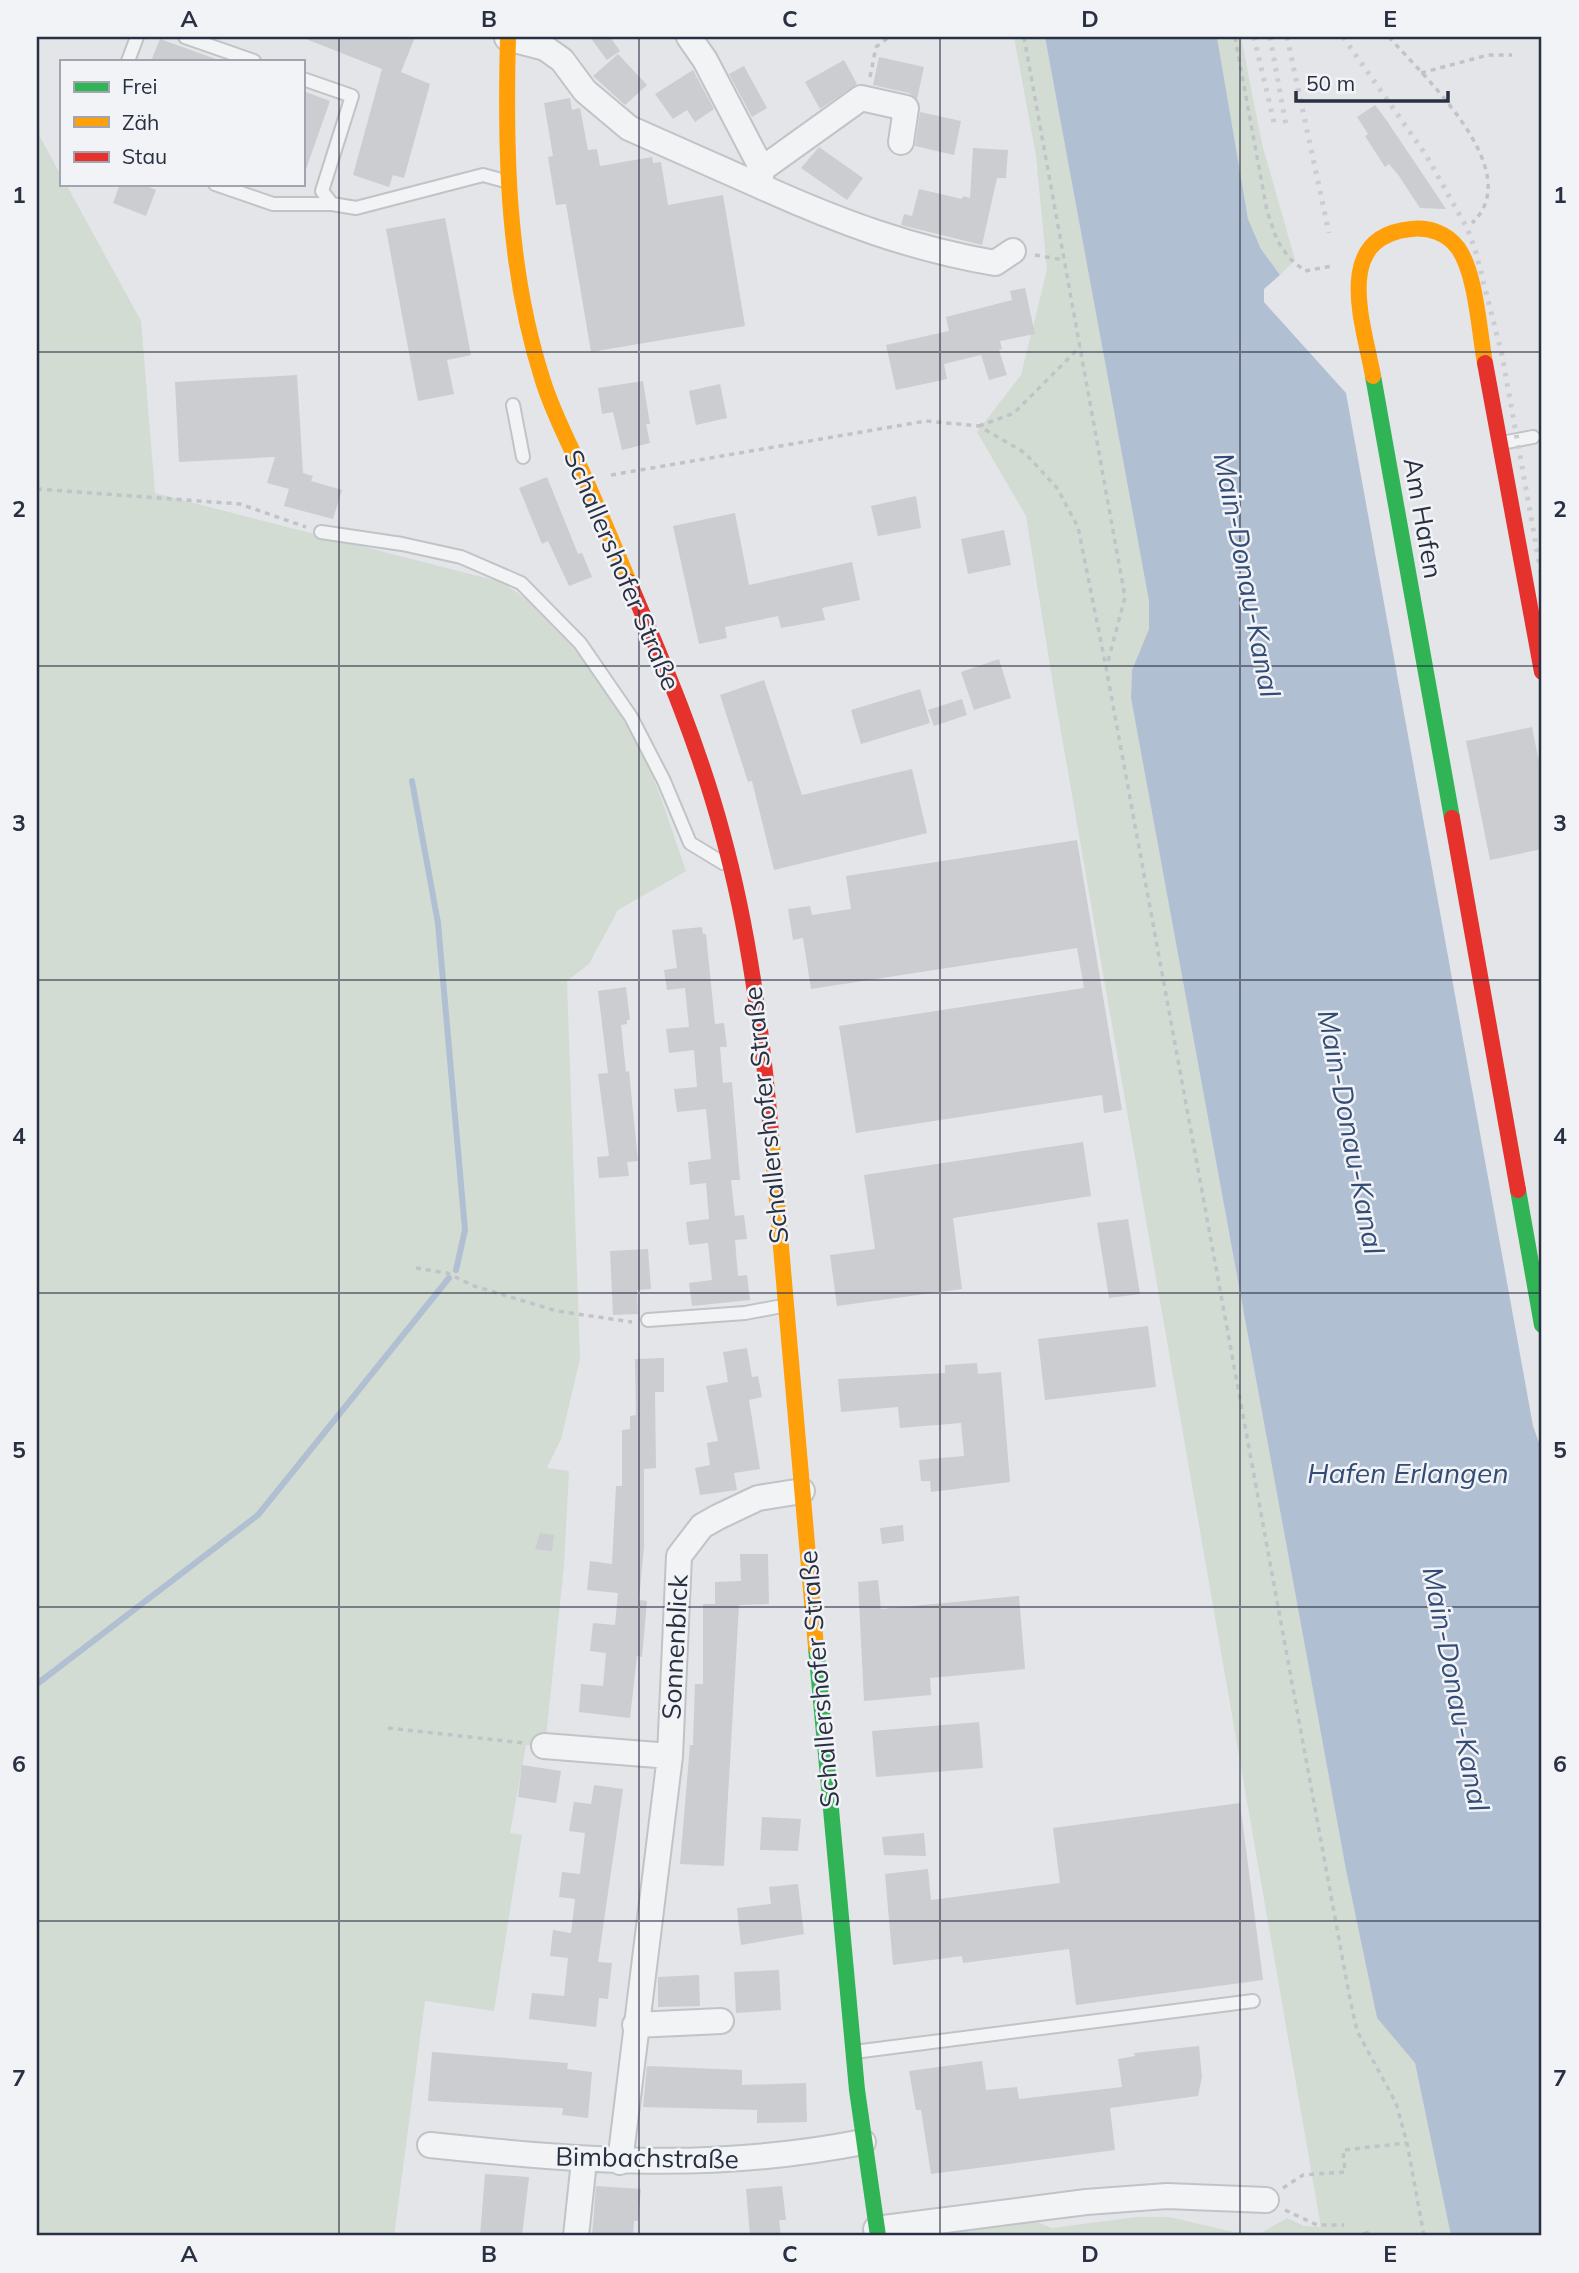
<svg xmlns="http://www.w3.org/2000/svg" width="1579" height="2273" font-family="Mulish,sans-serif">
<rect width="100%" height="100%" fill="#e3e5e8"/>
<path fill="#d2dcd3" d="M1014,37H1045L1149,601V629L1132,670L1131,698L1346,1870L1377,2018L1415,2063L1451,2236H951L950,2228L1027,2218L1052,2228L1137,2217H1169L1234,2232L1261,2233L1287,2218L1304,2226L1321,2227L1055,697L1026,516L977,432L1021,375L1047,270L1036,156Z
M1217,37H1241L1262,144L1295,260L1280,275L1261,249L1248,219Z
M37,131L61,176V184H66L141,321L155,493L497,581C559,609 631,722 656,785C667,813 676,843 686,871L618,910L589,964L567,981L580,1359L561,1439L547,1468L569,1471L564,1565L545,1747L526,1745L510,1833L522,1835L494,2011L425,2001L394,2236H37Z"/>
<path fill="#b1bfd3" d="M1045,37H1217L1248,219L1261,249L1280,275L1264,289V302L1346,393L1533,1426L1542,1451V2236H1451L1415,2063L1377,2018L1346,1870L1131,698L1132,670L1149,629V601Z"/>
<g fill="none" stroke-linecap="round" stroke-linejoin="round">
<path stroke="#b1bfd3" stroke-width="6" d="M412,781L438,923L465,1230L456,1270
M37,1684L258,1515L449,1278
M1361,2236L1367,2234"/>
</g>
<path fill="#cbcdd0" d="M301,37H415L401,72L430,84L404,178L393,175L389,187L353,175L382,69Z
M590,37H610L620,51L607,60Z
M160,39L216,59L215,61H151Z
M618,54L647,85L625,105L593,76Z
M879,57L924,67L917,99L909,93L873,85Z
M844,60L857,84L820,109L805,82Z
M744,66L767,108L752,117L729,74Z
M693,70L714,109L695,122L687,110L673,119L655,94Z
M303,91L330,101L305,172H303Z
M570,98L572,110L580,108L588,150L597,149L600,166L652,157L653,163L661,162L668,205L723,195L745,326L591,352L566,204L556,205L548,157L553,156L544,103Z
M1375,105L1387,121L1446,209L1420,208L1399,176L1389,164L1385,167L1365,136L1368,134L1357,117Z
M920,112L961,121L954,155L915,146Z
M819,147L863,178L847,200L801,168Z
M973,148L1008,150L1006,178H997L982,245L901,225L904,214L912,216L919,189L962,199L963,196L970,198Z
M120,184H142L156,190L146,216L113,203Z
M445,218L471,355L447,360L454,394L418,401L386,229Z
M1025,288L1035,334L1000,341L1002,349L999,350L1007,375L989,380L981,355L944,364L947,379L896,390L886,345L949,331L946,317L1012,300L1010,291Z
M297,375L303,473L313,476L311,481L342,490L333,519L284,506L289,489L267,483L275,457L179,462L175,382Z
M643,381L650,424H646L650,443L622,450L613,412L602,414L598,388Z
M720,384L727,418L696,425L689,391Z
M547,477L578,554L582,553L592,577L569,586L548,541L542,544L519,488Z
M916,496L921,528L878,536L871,506Z
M735,513L749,585L852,562L860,600L822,608L825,620L781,628L778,616L725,627L727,638L699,644L673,526Z
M1004,530L1011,565L968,574L961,539Z
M999,659L1011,698L974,710L961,672Z
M764,680L802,795L912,769L927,833L774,870L752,781L748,782L720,695Z
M920,689L930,723L861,744L851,710Z
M962,699L967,715L934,726L928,710Z
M1532,727L1542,777V849L1490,860L1466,741Z
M1077,840L1122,1110L1104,1113L1102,1095L856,1133L839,1026L1084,988L1077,948L811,989L803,938L793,940L788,909L810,906L812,915L851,909L846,876Z
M702,927L703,934H706L715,1024L724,1023L727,1047H720L723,1083L732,1082L740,1180H731L735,1216L744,1215L747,1239L735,1240L738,1276L747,1275L750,1300L692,1306L689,1283L712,1280L708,1243L689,1245L686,1222L709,1219L706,1183L690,1185L688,1162L711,1159L706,1109L677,1112L674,1089L697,1087L694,1050L669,1053L666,1029L689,1027L685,988L667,990L664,970L677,968L672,930Z
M626,987L630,1020H627V1024L621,1025L626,1072L629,1071L638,1161L627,1162L629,1176L599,1178L597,1157L609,1156L598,1074L608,1073L598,991Z
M1083,1142L1091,1196L953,1218L962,1289L837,1306L830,1255L875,1249L864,1175Z
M1128,1219L1140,1294L1109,1298L1097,1223Z
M648,1249L651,1289L637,1290L638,1314L613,1315L610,1251Z
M1148,1326L1156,1387L1045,1400L1038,1339Z
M747,1348L752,1377L758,1376L762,1397L749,1400L760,1469L734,1473L737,1490L700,1495L695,1468L710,1465L707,1443L718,1441L706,1386L728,1382L723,1352Z
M664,1358V1392H655L656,1468L644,1469V1547L639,1600L647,1601L642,1657L637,1656L630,1718L579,1712L581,1684L603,1686L606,1653L590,1651L593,1623L615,1625L618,1593L587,1590L590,1561L612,1564L616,1486H622V1430L630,1429V1416L636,1415L635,1359Z
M977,1363L978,1374L1001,1372L1010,1482L931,1492L930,1481H921L919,1460L964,1456L961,1423L900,1428L898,1407L841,1412L838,1379L945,1373V1365Z
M903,1525L904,1541L882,1544L880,1528Z
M540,1533L554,1535L552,1551L535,1549Z
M740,1554H768L769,1604L739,1605L724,1866L680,1864L690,1745H693L695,1684H703V1604H715V1582L741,1581Z
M878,1580L881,1609L1019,1596L1025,1669L930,1678L931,1695L864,1701L858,1582Z
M979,1722L983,1768L876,1777L872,1731Z
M522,1765L561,1771L556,1803L518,1797Z
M594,1785L623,1789L598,1962L612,1963L608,1999L599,1998L596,2027L529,2019L532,1993L564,1996L568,1958L550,1956L553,1930L571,1933L575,1899L559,1897L562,1872L580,1874L585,1833L569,1831L574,1802L591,1804Z
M1240,1803L1263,1980L1076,2005L1069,1949L963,1963L962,1956L893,1965L885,1874L928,1869L931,1900L1060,1883L1053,1828Z
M762,1817L801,1819L798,1851L760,1850Z
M924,1833L926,1856L884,1855L882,1837Z
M798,1884L804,1934L741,1945L737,1908L771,1904L769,1887Z
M779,1970L781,2010L736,2013L734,1972Z
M699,1975L700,2006L658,2007V1977Z
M1199,2046L1202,2077L1198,2096L1110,2108L1115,2150L931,2174L921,2110H916L909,2071L982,2061L986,2090L1017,2087L1019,2099L1122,2087L1118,2059L1135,2056L1134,2053Z
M432,2052L568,2063L567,2069L592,2072L588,2118L562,2115L563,2108L428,2101Z
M647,2066L742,2070V2085L806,2083L807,2122L757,2123V2110L643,2107Z
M485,2174L529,2177L522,2236H480Z
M596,2186L641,2189L638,2221H634L633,2236H592Z
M782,2186L786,2220H779L781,2236H750L746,2189Z"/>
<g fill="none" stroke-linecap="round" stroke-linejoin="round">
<defs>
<path id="lane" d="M185,37L254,61
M128,61L137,37
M303,79L352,96L322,191L332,204
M215,184L273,204H332L356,208L483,175L505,181
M513,405L523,457
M1501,443L1533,437
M321,532L402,544L461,557L521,583L580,643L631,717L664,781L690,843L723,863
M648,1320L745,1313L782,1306
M854,2052L1253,2001"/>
<path id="street" d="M689,37L705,60L762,169L760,186C837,221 912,249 995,263L1013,251
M507,38L545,48L562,60L585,91L629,128L760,186
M762,169L861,98L906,108L901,142
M544,1746L670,1756
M635,2025L721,2021
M430,2145C583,2161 710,2172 863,2142
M620,2162L670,1756L679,1556L702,1526L718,1517L758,1498L802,1491
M876,2229L1086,2202L1167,2196L1266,2200
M576,2236L584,2161"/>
</defs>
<use href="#lane" stroke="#c1c3c6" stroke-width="16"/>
<use href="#street" stroke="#c1c3c6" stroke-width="28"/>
<path stroke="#c2c3c8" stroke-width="3.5" stroke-dasharray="5 5" stroke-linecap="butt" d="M1024,37L1125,597L1107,665
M1235,37L1267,211L1277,240L1289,258L1305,271L1332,266
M1389,37C1423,76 1528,171 1472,223
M1421,73L1488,55H1512
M870,77L876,47L889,37
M1035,255L1064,260
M979,426L1014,413L1080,347
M611,475L926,421L979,426L1025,453L1057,488L1078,527L1106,667L1349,1994L1357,2031L1396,2103L1407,2143L1424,2236
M37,489L240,504L306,527
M416,1268L447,1273L474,1286L557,1311L632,1322
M388,1728L524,1743
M1283,2188L1303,2175L1345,2172L1343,2150L1407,2143
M1285,2210L1317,2225H1344"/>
<use href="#lane" stroke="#f2f3f5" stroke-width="12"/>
<use href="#street" stroke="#f2f3f5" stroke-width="24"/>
<path stroke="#30b455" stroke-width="16" d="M1373,376L1452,818
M1518,1190L1542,1325
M816,1647L857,2090L878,2236"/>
<path stroke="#ff9f0a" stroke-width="16" d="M508,37C505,152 507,270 543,381C553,413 569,443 583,474C599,510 614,546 629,582
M1373,376C1364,325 1331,237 1411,229C1429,227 1447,233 1458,248C1476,273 1479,331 1485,363
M771,1133L816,1647"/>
<path stroke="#e5322d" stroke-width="16" d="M1485,363L1542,672
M629,582C664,664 699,746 722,832C749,930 762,1032 771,1133
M1452,818L1518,1190"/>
<path stroke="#cbcdd0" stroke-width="5" stroke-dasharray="3.5 7" stroke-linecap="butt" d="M1254,37L1275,127
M1270,37L1286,125
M1287,37L1329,233
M1343,37L1426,155L1467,228L1475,249L1502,355L1542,578"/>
</g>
<path fill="none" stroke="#293042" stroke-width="2" stroke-opacity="0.55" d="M339,37V2236M639,37V2236M940,37V2236M1240,37V2236M37,352H1542M37,666H1542M37,980H1542M37,1293H1542M37,1607H1542M37,1921H1542"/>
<g text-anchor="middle" stroke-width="5" stroke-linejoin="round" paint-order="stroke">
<g font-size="26" fill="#293042" stroke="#f1f3f7">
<text transform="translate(1423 518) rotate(80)" y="9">Am Hafen</text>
<text transform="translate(622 570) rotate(67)" y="9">Schallershofer Straße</text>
<text transform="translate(766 1115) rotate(-96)" y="9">Schallershofer Straße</text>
<text transform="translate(675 1647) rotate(-87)" y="9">Sonnenblick</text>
<text transform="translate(819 1679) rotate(-95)" y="9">Schallershofer Straße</text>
<text transform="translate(647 2158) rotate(1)" y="9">Bimbachstraße</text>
</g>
<g font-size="28" font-style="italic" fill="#334c76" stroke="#f1f3f7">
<text transform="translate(1247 575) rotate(79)" y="10">Main-Donau-Kanal</text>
<text transform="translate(1351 1132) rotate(79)" y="10">Main-Donau-Kanal</text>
<text x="1408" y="1483">Hafen Erlangen</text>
<text transform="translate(1456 1689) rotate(79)" y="10">Main-Donau-Kanal</text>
</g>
</g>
<rect width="1579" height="2273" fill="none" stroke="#f1f3f7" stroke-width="77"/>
<rect x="60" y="60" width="245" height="126" fill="#f1f3f7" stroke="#a1a5af" stroke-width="2"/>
<rect x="74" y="82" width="35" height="10" fill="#30b455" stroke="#a1a5af" stroke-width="2"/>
<text x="122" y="94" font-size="21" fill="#293042">Frei</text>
<rect x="74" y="117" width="35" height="10" fill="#ff9f0a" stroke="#a1a5af" stroke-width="2"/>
<text x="122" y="130" font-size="21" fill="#293042">Zäh</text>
<rect x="74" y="152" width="35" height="10" fill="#e5322d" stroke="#a1a5af" stroke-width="2"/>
<text x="122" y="164" font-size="21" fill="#293042">Stau</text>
<path d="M1296 91v10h152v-10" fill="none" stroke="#293042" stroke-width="3.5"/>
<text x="1306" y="91" font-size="21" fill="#293042" stroke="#f1f3f7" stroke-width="5" paint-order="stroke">50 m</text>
<rect x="38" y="38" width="1502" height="2196" fill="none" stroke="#293042" stroke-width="2.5"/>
<g font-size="23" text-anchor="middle" font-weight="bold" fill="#293042">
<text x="189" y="27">A</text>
<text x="489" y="27">B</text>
<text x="790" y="27">C</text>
<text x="1090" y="27">D</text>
<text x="1390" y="27">E</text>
<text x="19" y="203">1</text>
<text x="1560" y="203">1</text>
<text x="19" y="517">2</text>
<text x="1560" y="517">2</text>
<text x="19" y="831">3</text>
<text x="1560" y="831">3</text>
<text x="19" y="1144">4</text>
<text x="1560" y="1144">4</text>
<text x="19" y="1458">5</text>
<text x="1560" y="1458">5</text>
<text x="19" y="1772">6</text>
<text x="1560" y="1772">6</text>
<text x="19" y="2086">7</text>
<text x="1560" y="2086">7</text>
<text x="189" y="2262">A</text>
<text x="489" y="2262">B</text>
<text x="790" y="2262">C</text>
<text x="1090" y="2262">D</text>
<text x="1390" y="2262">E</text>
</g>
</svg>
